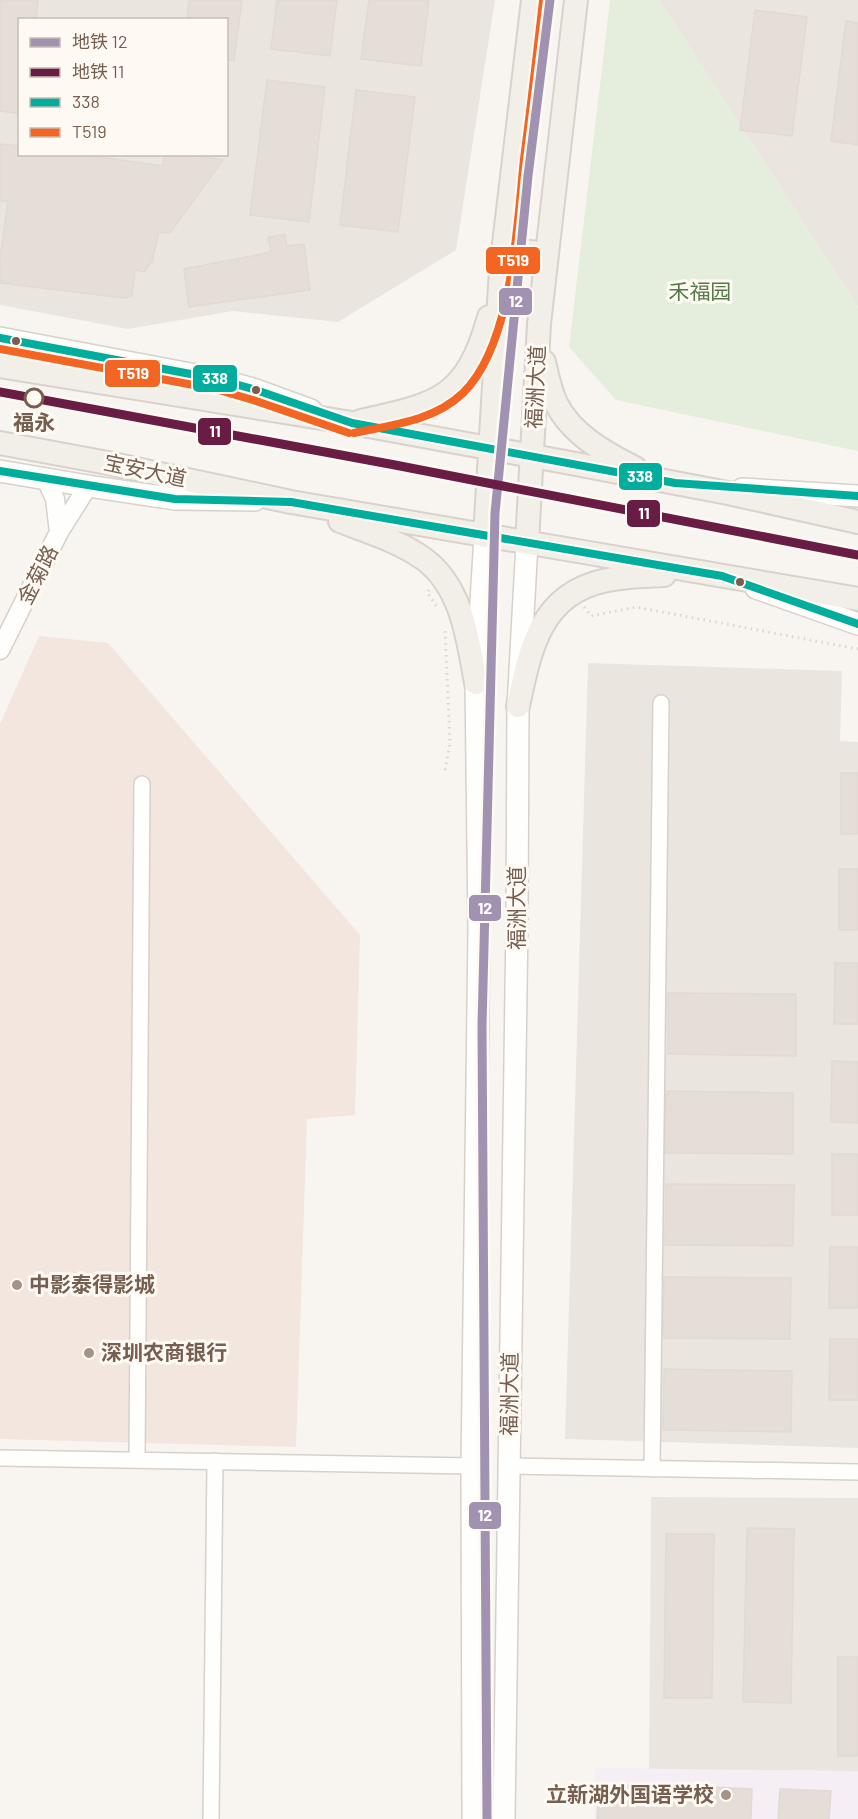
<svg xmlns="http://www.w3.org/2000/svg" width="858" height="1819" font-family="Barlow,'Noto Sans SC',sans-serif">
<rect width="100%" height="100%" fill="#f8f5f0"/>
<path fill="#f2e6df" d="M39,636L108,643L360,935L355,1115L307,1119L296,1447L0,1439V724Z"/>
<path fill="#ebe5e0" fill-rule="evenodd" d="M0,0H495L456,250L338,322L233,311L128,329L0,305ZM20,20H226V154H20Z
M659,0H858V307Z
M588,663L842,671L840,741L858,742V1448L565,1439Z
M651,1497L858,1498V1771L649,1770Z"/>
<path fill="#f5eef4" d="M595,1768L858,1771V1819H594Z"/>
<path fill="#e5eedc" d="M610,0H659L858,307V451L616,400L569,347Z"/>
<path fill="#e4ded7" stroke="#e1dad2" stroke-width="1.5" d="M0,0H38L36,20H20V114L0,111Z
M189,0H242L234,60H226V20H187Z
M277,0H337L330,56L271,49Z
M369,0H429L421,66L361,59Z
M755,10L807,17L792,136L740,130Z
M846,21L858,23V145L831,141Z
M267,80L325,87L309,222L250,215Z
M356,90L415,97L398,232L340,225Z
M0,144L20,146V154H77L163,166L164,154H183L223,160L170,233L159,232L152,262L144,272L135,270L132,296L124,298L0,283V259L8,201H0Z
M285,234L287,246L304,244L310,290L189,307L184,269L271,252L268,237Z
M841,773H858V834H841Z
M839,869H858V930H839Z
M835,963H858V1024H834Z
M668,993L796,994V1056L668,1054Z
M832,1061L858,1062V1123L831,1122Z
M666,1091L793,1093V1154L665,1153Z
M832,1154H858V1215H832Z
M666,1184L794,1185L793,1246L665,1245Z
M830,1247H858V1308H829Z
M664,1277L791,1278L790,1339L663,1338Z
M830,1339H858V1400H829Z
M664,1369L792,1371L791,1432L663,1430Z
M747,1528L794,1529L791,1703L743,1702Z
M666,1534H714L712,1698H664Z
M838,1657H858V1756H838Z
M599,1784L635,1786V1796L711,1799L712,1787L752,1789L751,1819H597Z
M780,1789L831,1791L829,1819H778Z"/>
<g fill="none" stroke-linecap="round" stroke-linejoin="round">
<defs>
<path id="minor" d="M0,1458L472,1466
M137,1459L142,784
M509,1466L858,1472
M652,1469L661,703
M211,1819L215,1461"/>
<path id="tertiary" d="M46,479L55,499L59,532
M0,650L59,532L88,486"/>
<path id="secondary" d="M0,338L217,379L256,390L311,410
M0,471L88,486L175,499L255,500
M742,489L858,496
M756,588L858,624
M473,1819L472,1466L479,928L476,683L485,536
M504,1819L517,922L518,706L527,543"/>
<path id="primary" d="M504,249L547,254
M544,362C547,375 550,390 556,403C571,434 605,453 635,468
M0,366L352,423L565,462L728,493L858,522
M361,421C438,404 466,399 489,317
M0,443L108,463L291,502L858,599
M340,521C368,532 399,541 424,559C462,587 468,639 476,683
M485,536L501,269L533,0
M527,543L539,324L576,0
M518,706C530,650 540,595 603,581C623,576 644,576 664,575"/>
</defs>
<use href="#minor" stroke="#d6d1cb" stroke-width="18"/>
<use href="#tertiary" stroke="#d6d1cb" stroke-width="21"/>
<use href="#secondary" stroke="#d6d1ca" stroke-width="24"/>
<use href="#primary" stroke="#d9d2cc" stroke-width="26"/>
<path stroke="#dad5d0" stroke-width="3" stroke-dasharray="1.5 4.5" stroke-linecap="butt" d="M429,590L427,592L437,607
M584,607L591,616L636,607L858,649
M445,770L450,744L445,629"/>
<use href="#minor" stroke="#fefefd" stroke-width="15"/>
<use href="#tertiary" stroke="#fefefd" stroke-width="18"/>
<use href="#secondary" stroke="#fefefd" stroke-width="21"/>
<use href="#primary" stroke="#f2efe8" stroke-width="22"/>
<defs>
<path id="bus-1" d="M0,338L217,379L256,390L352,423L675,483L858,496
M0,471L175,499L291,502L722,576L858,624"/>
<path id="bus-2" d="M0,349L215,389L253,400L349,433
M354,433C392,425 434,421 463,393C513,344 517,225 524,159C531,106 537,54 543,1"/>
</defs>
<use href="#bus-1" stroke="#fefaf3" stroke-width="12"/>
<use href="#bus-2" stroke="#fefaf3" stroke-width="12"/>
<use href="#bus-1" stroke="#01ad9c" stroke-width="8"/>
<use href="#bus-2" stroke="#f26522" stroke-width="8"/>
<defs>
<path id="metro-1" d="M487,1819L482,1026L495,513L528,176L550,0"/>
<path id="metro-2" d="M0,392L395,465L858,555"/>
</defs>
<use href="#metro-1" stroke="#fefaf3" stroke-width="14"/>
<use href="#metro-2" stroke="#fefaf3" stroke-width="14"/>
<use href="#metro-1" stroke="#a192b2" stroke-width="9"/>
<use href="#metro-2" stroke="#6a1d44" stroke-width="9"/>
</g>
<g fill="#765f50" stroke="#fefaf3" stroke-width="2">
<circle cx="16" cy="341" r="5"/>
<circle cx="256" cy="390" r="5"/>
<circle cx="740" cy="582" r="5"/>
</g>
<circle fill="#fefaf3" stroke="#765f50" stroke-width="3" cx="34" cy="398" r="9"/>
<g fill="#a49488" stroke="#fefaf3" stroke-width="2">
<circle cx="17" cy="1285" r="6"/>
<circle cx="89" cy="1353" r="6"/>
<circle cx="726" cy="1795" r="6"/>
</g>
<g text-anchor="middle" stroke-width="6" stroke-linejoin="round" paint-order="stroke">
<g font-size="21" fill="#547b48" stroke="#fefaf3">
<text x="700" y="299">禾福园</text>
</g>
<g font-size="21" fill="#765f50" stroke="#fefaf3">
<text transform="translate(536 387) rotate(-87)" y="7">福洲大道</text>
<text transform="translate(145 471) rotate(12)" y="7">宝安大道</text>
<text transform="translate(38 575) rotate(-63)" y="7">金菊路</text>
<text transform="translate(517 908) rotate(-90)" y="7">福洲大道</text>
<text transform="translate(510 1394) rotate(-89)" y="7">福洲大道</text>
</g>
<g font-size="21" font-weight="bold" fill="#765f50" stroke="#fefaf3">
<text x="34" y="430">福永</text>
</g>
<g font-size="21" font-weight="bold" fill="#765f50" stroke="#fefaf3" text-anchor="start">
<text x="29" y="1292">中影泰得影城</text>
<text x="101" y="1360">深圳农商银行</text>
<text x="714" y="1802" text-anchor="end">立新湖外国语学校</text>
</g>
</g>
<g stroke="#fefaf3" stroke-width="2">
<rect x="485" y="246" width="56" height="29" rx="6" fill="#f26522"/>
<rect x="498" y="287" width="35" height="29" rx="6" fill="#a192b2"/>
<rect x="104" y="359" width="57" height="29" rx="6" fill="#f26522"/>
<rect x="192" y="364" width="46" height="29" rx="6" fill="#01ad9c"/>
<rect x="197" y="417" width="35" height="29" rx="6" fill="#6a1d44"/>
<rect x="618" y="462" width="45" height="29" rx="6" fill="#01ad9c"/>
<rect x="626" y="499" width="35" height="29" rx="6" fill="#6a1d44"/>
<rect x="468" y="894" width="34" height="28" rx="6" fill="#a192b2"/>
<rect x="468" y="1501" width="34" height="29" rx="6" fill="#a192b2"/>
</g>
<g font-size="16" text-anchor="middle" font-weight="bold" fill="#fff">
<text x="513" y="266">T519</text>
<text x="516" y="307">12</text>
<text x="133" y="379">T519</text>
<text x="215" y="384">338</text>
<text x="215" y="437">11</text>
<text x="640" y="482">338</text>
<text x="644" y="519">11</text>
<text x="485" y="914">12</text>
<text x="485" y="1521">12</text>
</g>
<rect x="18" y="18" width="210" height="138" fill="#fefaf3" stroke="#c8bcb2" stroke-width="1.5"/>
<rect x="30" y="38" width="30" height="9" fill="#a192b2" stroke="#c8bcb2" stroke-width="1.5"/>
<text x="72" y="48" font-size="18" fill="#765f50">地铁 12</text>
<rect x="30" y="68" width="30" height="9" fill="#6a1d44" stroke="#c8bcb2" stroke-width="1.5"/>
<text x="72" y="78" font-size="18" fill="#765f50">地铁 11</text>
<rect x="30" y="98" width="30" height="9" fill="#01ad9c" stroke="#c8bcb2" stroke-width="1.5"/>
<text x="72" y="108" font-size="18" fill="#765f50">338</text>
<rect x="30" y="128" width="30" height="9" fill="#f26522" stroke="#c8bcb2" stroke-width="1.5"/>
<text x="72" y="138" font-size="18" fill="#765f50">T519</text>
</svg>
